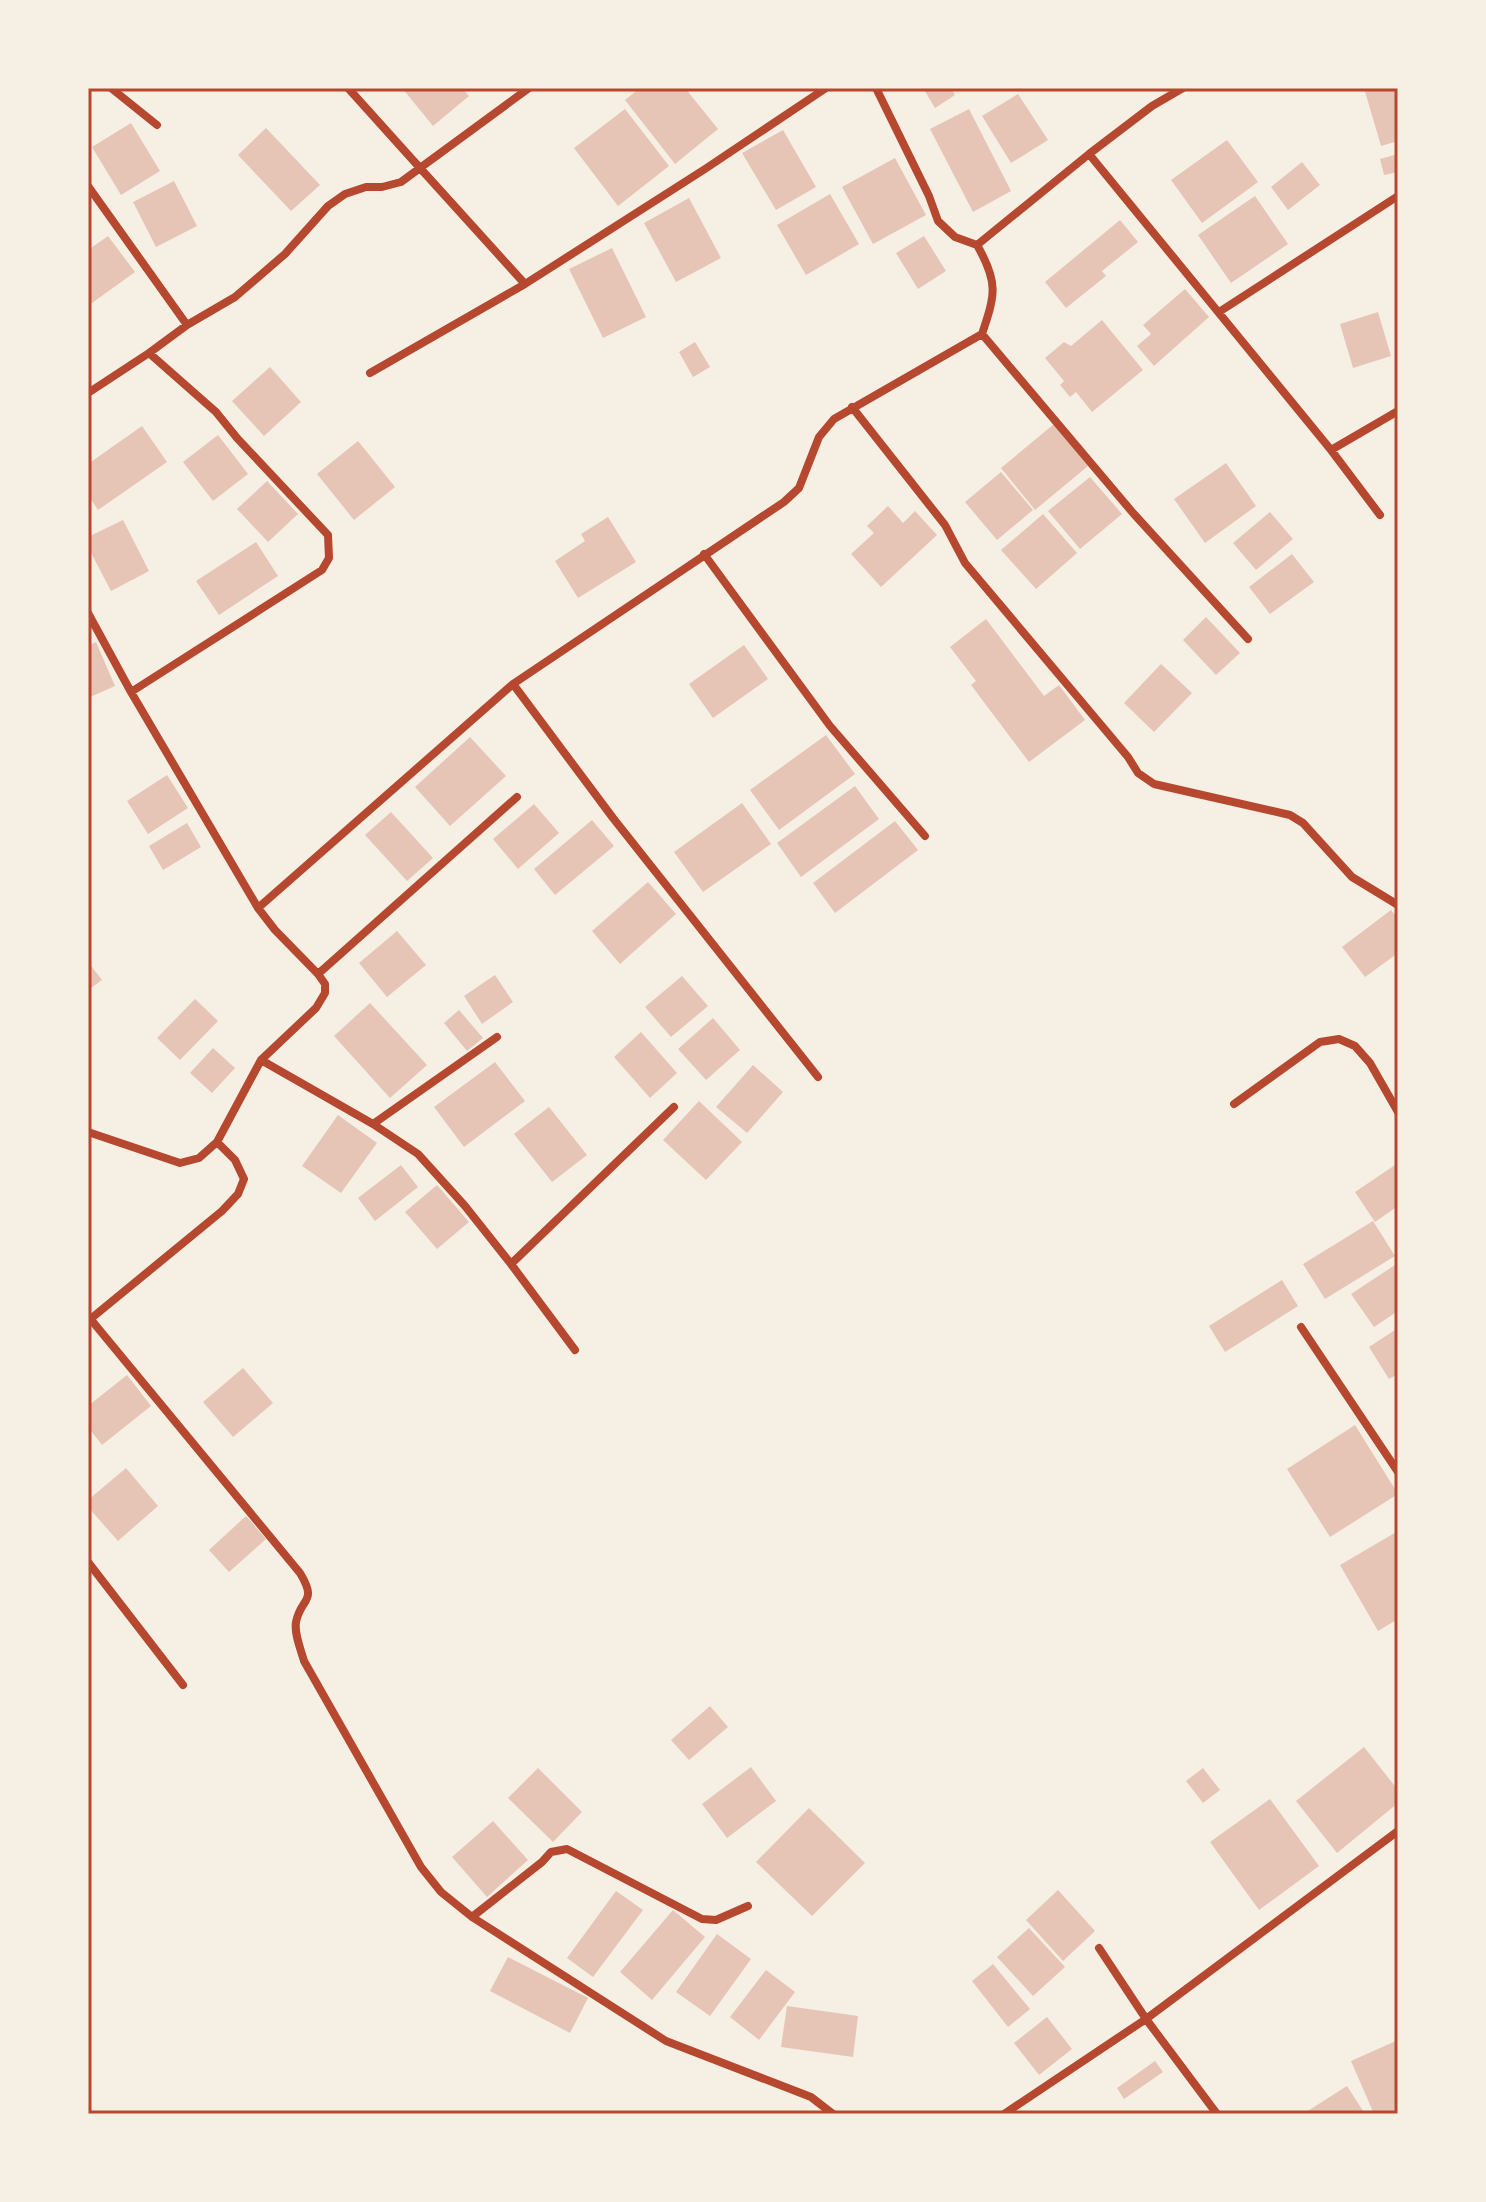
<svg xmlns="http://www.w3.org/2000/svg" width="1486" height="2202" font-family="Ubuntu,sans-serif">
<rect width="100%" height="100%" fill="#f6efe4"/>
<path fill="#e6c5b7" d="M402,88H462L469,96L433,126Z
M640,88H685L718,129L675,164L625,100Z
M923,88H951L955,95L935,108Z
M1364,88H1398V141L1381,146Z
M1018,94L1048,140L1011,163L982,116Z
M625,109L669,166L618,206L574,148Z
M969,109L1011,191L973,212L930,129Z
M131,123L160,171L121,195L92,147Z
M266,128L320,185L291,211L238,155Z
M783,130L816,187L776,210L742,153Z
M1227,140L1258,182L1202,223L1171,180Z
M1398,154V172L1384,175L1380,159Z
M895,158L926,215L873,244L842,187Z
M1302,162L1320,185L1288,210L1271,187Z
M174,181L197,226L156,247L133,202Z
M830,194L859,244L806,275L777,225Z
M1255,196L1288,244L1231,283L1198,235Z
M689,198L721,258L676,282L644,223Z
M1120,220L1138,242L1102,271L1106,276L1066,308L1045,282Z
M108,236L135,272L92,303L88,297V250Z
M924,236L946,271L918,289L896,253Z
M612,248L646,317L603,338L569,269Z
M1185,289L1209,317L1154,366L1137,346L1151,334L1143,325Z
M1378,312L1391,356L1353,368L1340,324Z
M1102,320L1143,370L1092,412L1076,392L1070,397L1060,385L1064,381L1045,358L1064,342L1071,346Z
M695,342L710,367L693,377L679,352Z
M270,367L301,402L264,436L232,401Z
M1054,424L1088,466L1035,510L1001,468Z
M142,426L167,462L98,510L88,495V464Z
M218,435L248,474L213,501L183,462Z
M358,441L395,487L354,520L317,474Z
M1226,463L1256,506L1205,543L1174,499Z
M1001,472L1033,510L997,540L965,502Z
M1090,477L1122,514L1080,549L1048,511Z
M267,481L298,514L268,542L237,509Z
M888,506L903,523L915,511L937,535L881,587L851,554L874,533L867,526Z
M1270,512L1293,539L1256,570L1233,543Z
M1043,514L1077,553L1036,589L1001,550Z
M608,517L636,562L578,598L555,561L585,541L581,534Z
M123,520L149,571L111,591L88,547V537Z
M256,542L278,576L219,615L196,581Z
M1292,554L1314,582L1270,614L1249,587Z
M1206,617L1240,653L1216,675L1183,640Z
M986,619L1044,696L1059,685L1085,720L1029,762L971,685L976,681L950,647Z
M96,642L115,686L88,698V646Z
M744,645L768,679L713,718L689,684Z
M1161,664L1192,693L1154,732L1124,703Z
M826,735L855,774L779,830L750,790Z
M470,737L506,776L450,826L415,787Z
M167,775L188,808L148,834L127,801Z
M855,786L879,819L801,877L777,843Z
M742,803L771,844L703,892L674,852Z
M534,804L559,833L518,869L493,839Z
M391,812L433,858L407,881L365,835Z
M592,820L614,846L555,895L534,869Z
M895,821L918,850L835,913L813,883Z
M187,823L201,847L163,870L149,846Z
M648,882L676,914L620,964L592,931Z
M1391,910L1398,919V953L1365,977L1342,947Z
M397,931L426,965L387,997L359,963Z
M88,962L102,980L88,990Z
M495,975L513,1002L482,1024L464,996Z
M682,976L708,1006L671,1037L645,1007Z
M195,999L218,1021L180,1060L157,1038Z
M370,1003L427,1065L390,1098L334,1036Z
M459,1010L483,1038L467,1051L444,1023Z
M713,1018L740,1050L706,1080L678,1049Z
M641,1032L677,1073L650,1098L614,1057Z
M213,1048L235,1068L212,1093L190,1073Z
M495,1062L525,1101L464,1147L434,1107Z
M753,1065L783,1092L747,1133L716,1107Z
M699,1101L742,1142L706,1180L663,1140Z
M549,1107L587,1155L552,1182L514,1134Z
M338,1115L377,1143L341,1193L302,1166Z
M1398,1163V1206L1375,1222L1355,1192Z
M401,1165L418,1187L375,1221L358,1198Z
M437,1185L469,1222L437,1249L405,1212Z
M1373,1221L1395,1256L1325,1299L1303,1264Z
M1398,1263V1311L1374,1327L1351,1294Z
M1282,1280L1298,1306L1225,1352L1209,1326Z
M1398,1328V1374L1389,1379L1369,1347Z
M243,1368L273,1403L233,1437L203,1402Z
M127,1375L151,1406L102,1445L88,1427V1406Z
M1355,1425L1398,1494L1330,1537L1287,1469Z
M126,1468L158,1506L118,1541L88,1507V1500Z
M246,1516L266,1539L229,1572L209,1550Z
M1398,1531V1619L1378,1631L1340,1565Z
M710,1706L728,1727L689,1760L671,1740Z
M1364,1747L1398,1790V1803L1337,1853L1296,1801Z
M751,1767L776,1801L727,1838L702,1804Z
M538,1768L582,1812L553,1842L508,1798Z
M1203,1768L1220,1790L1203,1803L1186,1781Z
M1270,1799L1319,1866L1259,1910L1210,1842Z
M809,1808L865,1863L812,1916L756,1862Z
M493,1821L528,1860L487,1897L452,1857Z
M1058,1890L1095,1931L1063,1961L1026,1920Z
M616,1891L643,1910L593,1977L567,1958Z
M673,1910L705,1937L652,2000L620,1972Z
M1029,1928L1065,1967L1033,1996L997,1957Z
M717,1934L751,1959L710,2016L676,1992Z
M508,1957L588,1998L570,2033L490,1991Z
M993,1964L1030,2009L1008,2027L972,1981Z
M766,1970L795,1992L759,2040L730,2017Z
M787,2006L858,2016L853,2057L781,2047Z
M1047,2017L1072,2049L1039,2075L1014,2043Z
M1398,2040V2109L1387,2114H1374L1351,2061Z
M1155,2061L1163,2072L1124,2099L1117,2088Z
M1347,2086L1365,2114H1303Z"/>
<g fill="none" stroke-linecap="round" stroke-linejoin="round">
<path stroke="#b5482f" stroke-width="8" d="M111,88L157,125
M348,88L420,168L529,88
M876,88L929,196L938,221L955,237L977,245L1089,154L1152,106L1183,88
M1089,154L1331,450L1398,411
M88,186L187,325
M1219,312L1398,196
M982,334L1133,513L1248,639
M370,373L525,284
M88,393L149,353L187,325L235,297L285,254L328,206L345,194L366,187H382L401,182L420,168L525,284L705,169L826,88
M852,407L945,525L965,563L1128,757L1138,773L1154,784L1290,815L1303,823L1352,877L1398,905
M1331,450L1380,515
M704,554L830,726L925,836
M88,613L131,692L258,908L275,930L318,974L325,984V993L316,1008L261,1060L217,1142L199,1158L180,1163L88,1132
M513,684L613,818L818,1077
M131,692L322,570L329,558L328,535L237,438L216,412L149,353
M258,908L513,684L784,502L799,488L819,437L834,419L982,334C995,295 999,283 977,245
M318,974L517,797
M261,1060L373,1124L418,1154L465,1206L511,1264L575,1350
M1234,1104L1320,1042L1339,1039L1355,1046L1370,1063L1398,1112
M373,1124L497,1037
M511,1264L674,1107
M88,1316L300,1573C318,1603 301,1597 296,1622C294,1634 301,1650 304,1661L421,1867L441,1892L472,1917L666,2041L811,2097L833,2114
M88,1321L222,1211L238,1194L244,1179L235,1160L217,1142
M1301,1327L1398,1472
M88,1562L183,1685
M472,1917L542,1862L551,1852L567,1849L702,1919L716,1920L748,1906
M1099,1948L1146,2019L1217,2114
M1004,2114L1146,2019L1398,1831"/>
</g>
<rect width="1486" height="2202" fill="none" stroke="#f6efe4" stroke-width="180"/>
<rect x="90" y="90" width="1306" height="2022" fill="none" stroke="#b5482f" stroke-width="3"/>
</svg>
